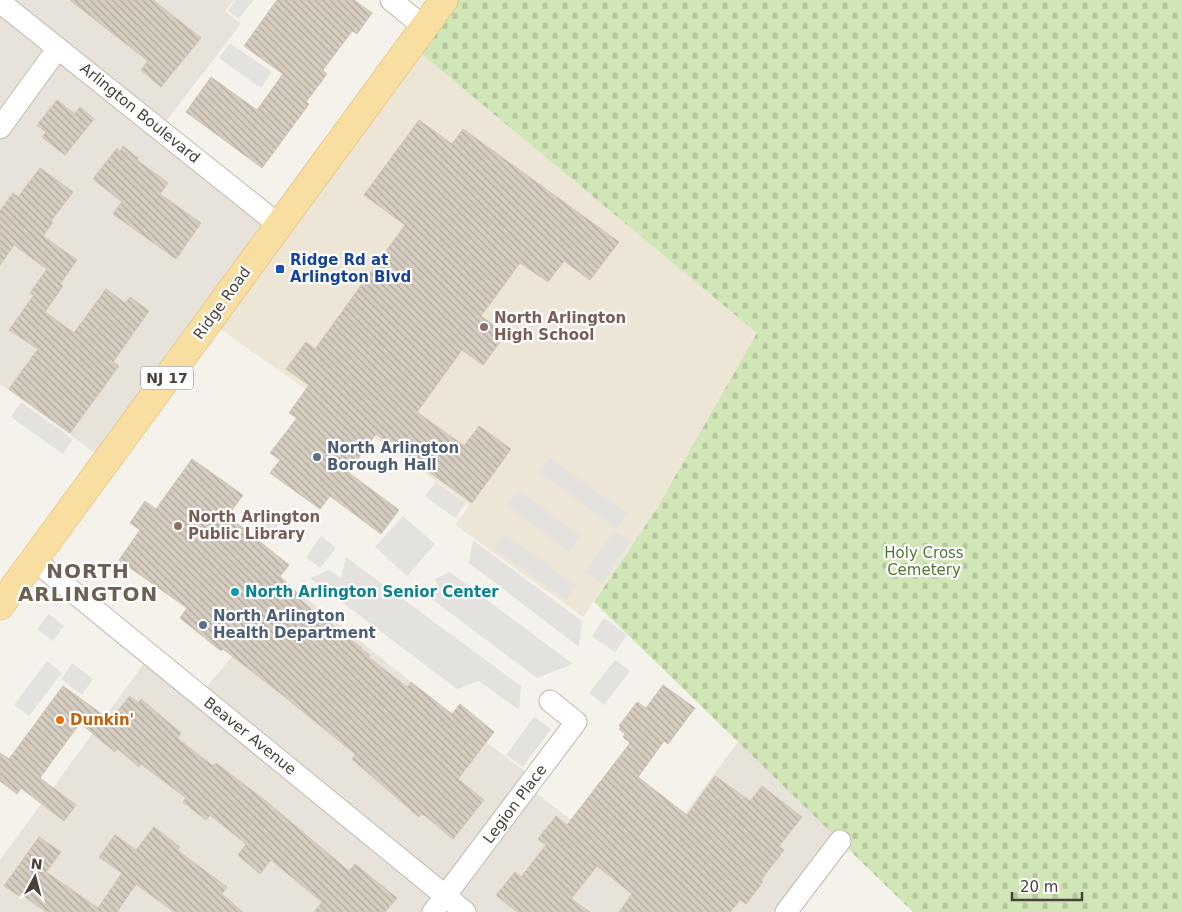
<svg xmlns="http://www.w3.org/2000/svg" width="1182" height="912" font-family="'DejaVu Sans',sans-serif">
<defs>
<pattern id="cemetery-stones" width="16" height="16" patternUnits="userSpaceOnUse" patternTransform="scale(1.25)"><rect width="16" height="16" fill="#d1e6b7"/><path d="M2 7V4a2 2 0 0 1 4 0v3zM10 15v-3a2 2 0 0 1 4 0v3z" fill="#b5c69e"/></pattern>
<pattern id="building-back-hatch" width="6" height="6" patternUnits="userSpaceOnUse" patternTransform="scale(1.25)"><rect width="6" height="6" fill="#d6cdc1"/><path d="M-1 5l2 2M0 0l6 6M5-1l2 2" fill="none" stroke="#b0a89e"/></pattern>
</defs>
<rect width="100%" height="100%" fill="#f5f2eb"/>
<path fill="#e8e3da" d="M0,0H234L225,11L241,24L160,129L279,225L106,461L0,384Z
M291,586L490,745L534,778L528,787L640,872L674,828L738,742L840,841L786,912H0V860L150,655L200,695Z"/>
<path fill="#ede6d6" d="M411,45L758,333L657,508L583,617L455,525L470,505L209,321Z"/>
<path fill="url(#cemetery-stones)" d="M444,0H1182V912H913L594,602L657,508L757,333L411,45Z"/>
<path fill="#e4e2df" d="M236,0H254L238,19L228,10Z
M230,43L272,72L261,88L219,58Z
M21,402L73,439L63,454L11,417Z
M550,458L628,514L617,529L539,472Z
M436,482L466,503L455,518L425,496Z
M519,490L580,536L569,552L507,505Z
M269,507L284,518L273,533L258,522Z
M403,516L435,544L407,576L375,547Z
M614,531L630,541L602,583L586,572Z
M505,535L576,585L566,600L494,549Z
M321,536L336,548L320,568L306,557Z
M473,540L582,621L579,647L469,563Z
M346,557L521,686L519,710L479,681L457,689L310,578L329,570L341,578Z
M450,572L573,664L537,678L424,593L438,586L435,579Z
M49,614L64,626L53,641L37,629Z
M604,618L627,635L615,652L592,636Z
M615,660L630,671L604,705L589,693Z
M47,661L62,673L29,716L14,705Z
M72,663L93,679L82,695L61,679Z
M534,717L551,729L523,767L506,755Z"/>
<path fill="url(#building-back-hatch)" stroke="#d0c5b5" d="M70,0H153L201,38L161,87L141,70L148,61Z
M277,0H354L372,13L357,34L352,31L323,70L327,74L306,102L309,104L262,168L186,112L211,77L257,110L283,74L244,46Z
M57,100L75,114L80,107L94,119L65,155L42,137L46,132L37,125Z
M419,120L452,144L463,129L619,242L590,280L564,261L548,282L520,263L481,316L506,334L483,365L462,350L417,412L464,446L479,426L511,449L472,503L376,434L348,472L399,510L381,534L330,496L320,509L270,473L280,460L270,453L297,418L289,413L309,385L286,369L306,342L315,349L405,225L364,195Z
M123,146L138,158L137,160L168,183L160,194L201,223L176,259L113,214L122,202L93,179L117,148L120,151Z
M40,168L73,192L51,221L53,222L43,236L77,260L60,284L63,286L45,312L74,333L106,289L125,303L130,297L149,311L113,362L119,366L70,433L9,389L38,349L9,330L34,295L30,293L47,269L14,245L0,265V211L13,193L18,197Z
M192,459L243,495L228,516L289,565L280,576L298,594L296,596L325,621L326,620L362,648L361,649L370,655L368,657L407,687L411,682L452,714L460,704L494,732L458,779L484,800L453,839L424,815L421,814L419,817L352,759L355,755L354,753L285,697L223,649L221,651L180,618L187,608L119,560L140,530L130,523L145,501L156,509Z
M663,685L695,708L668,744L664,741L638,777L687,815L715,776L750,801L762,786L802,817L779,846L784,850L761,880L763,882L746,904L740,900L730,912H619L632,894L597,866L571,899L590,912H517L496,895L515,872L521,877L546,845L538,839L556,816L567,825L630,743L623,737L625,734L619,729L621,727L619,726L637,702L646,708Z
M63,686L110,720L130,696L138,703L141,699L181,733L177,738L213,766L216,763L267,802L349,871L355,864L397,898L385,912H314L322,902L271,860L260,874L238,855L246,844L210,815L206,820L183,802L186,798L141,764L139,767L118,749L115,752L80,723L40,778L76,805L64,821L21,788L17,794L0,781V753L9,759Z
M154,827L180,847L177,850L227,887L222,894L243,912H174L136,884L117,912H46L21,894L19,896L4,886L39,837L61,852L46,872L98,908L122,873L99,857L115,835L136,850Z"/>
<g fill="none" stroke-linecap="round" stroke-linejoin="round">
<defs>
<path id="street" d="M391,0L424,27
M0,2L279,225
M0,128L58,48
M34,560L465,912
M433,912L576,722L550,701
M786,912L840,841"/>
<path id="primary" d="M0,606L444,0"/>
</defs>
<use href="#street" stroke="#c0b9ae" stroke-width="23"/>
<use href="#primary" stroke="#dcbb72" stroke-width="29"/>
<use href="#street" stroke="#fff" stroke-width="21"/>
<use href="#primary" stroke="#f8dea1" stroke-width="28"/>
</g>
<rect fill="#1a4fb4" stroke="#fff" stroke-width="2" x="275" y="264" width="10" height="10" rx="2.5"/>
<g fill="#8d6e63" stroke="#fff" stroke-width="2">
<circle cx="484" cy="327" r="5"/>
<circle cx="178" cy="526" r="5"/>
</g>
<g fill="#5c6f8a" stroke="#fff" stroke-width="2">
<circle cx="317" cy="457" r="5"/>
<circle cx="203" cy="625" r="5"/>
</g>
<circle fill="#0f9aa8" stroke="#fff" stroke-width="2" cx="235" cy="592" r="5"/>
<circle fill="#e8710a" stroke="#fff" stroke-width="2" cx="60" cy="720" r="5"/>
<g text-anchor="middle" stroke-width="4.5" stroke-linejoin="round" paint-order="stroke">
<rect fill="#fff" stroke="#807b74" stroke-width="1" x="141" y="366.5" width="52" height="23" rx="4"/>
<g font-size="14" font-weight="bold" fill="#494239">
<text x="167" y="383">NJ 17</text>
</g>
<g font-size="15" fill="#494239" stroke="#fff">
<text transform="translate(140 113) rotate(39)" y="5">Arlington Boulevard</text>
<text transform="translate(222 303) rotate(-54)" y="5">Ridge Road</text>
<text transform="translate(250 736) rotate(39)" y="5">Beaver Avenue</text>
<text transform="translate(515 804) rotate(-53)" y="5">Legion Place</text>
</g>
<g font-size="15" font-weight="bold" fill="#164399" stroke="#fff" text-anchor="start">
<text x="290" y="265">Ridge Rd at<tspan x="290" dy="17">Arlington Blvd</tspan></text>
</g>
<g font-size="15" font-weight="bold" fill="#785e54" stroke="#fff" text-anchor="start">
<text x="494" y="323">North Arlington<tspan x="494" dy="17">High School</tspan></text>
<text x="188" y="522">North Arlington<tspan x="188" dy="17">Public Library</tspan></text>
</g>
<g font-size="15" font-weight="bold" fill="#4e5e75" stroke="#fff" text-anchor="start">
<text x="327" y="453">North Arlington<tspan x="327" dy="17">Borough Hall</tspan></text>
<text x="213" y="621">North Arlington<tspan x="213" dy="17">Health Department</tspan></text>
</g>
<g font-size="15" fill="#4c7730" stroke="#fff">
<text x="924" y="558">Holy Cross<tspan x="924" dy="17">Cemetery</tspan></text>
</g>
<g font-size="15" font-weight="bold" fill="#0d838f" stroke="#fff" text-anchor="start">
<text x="245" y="597">North Arlington Senior Center</text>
</g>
<g font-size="15" font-weight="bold" fill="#c56008" stroke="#fff" text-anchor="start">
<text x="70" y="725">Dunkin'</text>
</g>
<g font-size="20" font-weight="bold" letter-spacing="1" fill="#6b6051" stroke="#fff">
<text x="88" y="578">NORTH<tspan x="88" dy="23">ARLINGTON</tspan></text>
</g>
</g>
<g transform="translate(35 877) rotate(7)" stroke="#ffffff" stroke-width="4" paint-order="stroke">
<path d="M0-4L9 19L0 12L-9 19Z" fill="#494239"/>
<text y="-8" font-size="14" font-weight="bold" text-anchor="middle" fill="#494239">N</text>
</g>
<path d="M1012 892v8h70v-8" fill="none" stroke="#494239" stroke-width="2.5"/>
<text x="1020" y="892" font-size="15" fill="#494239" stroke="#ffffff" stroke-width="4" paint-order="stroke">20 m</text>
</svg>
